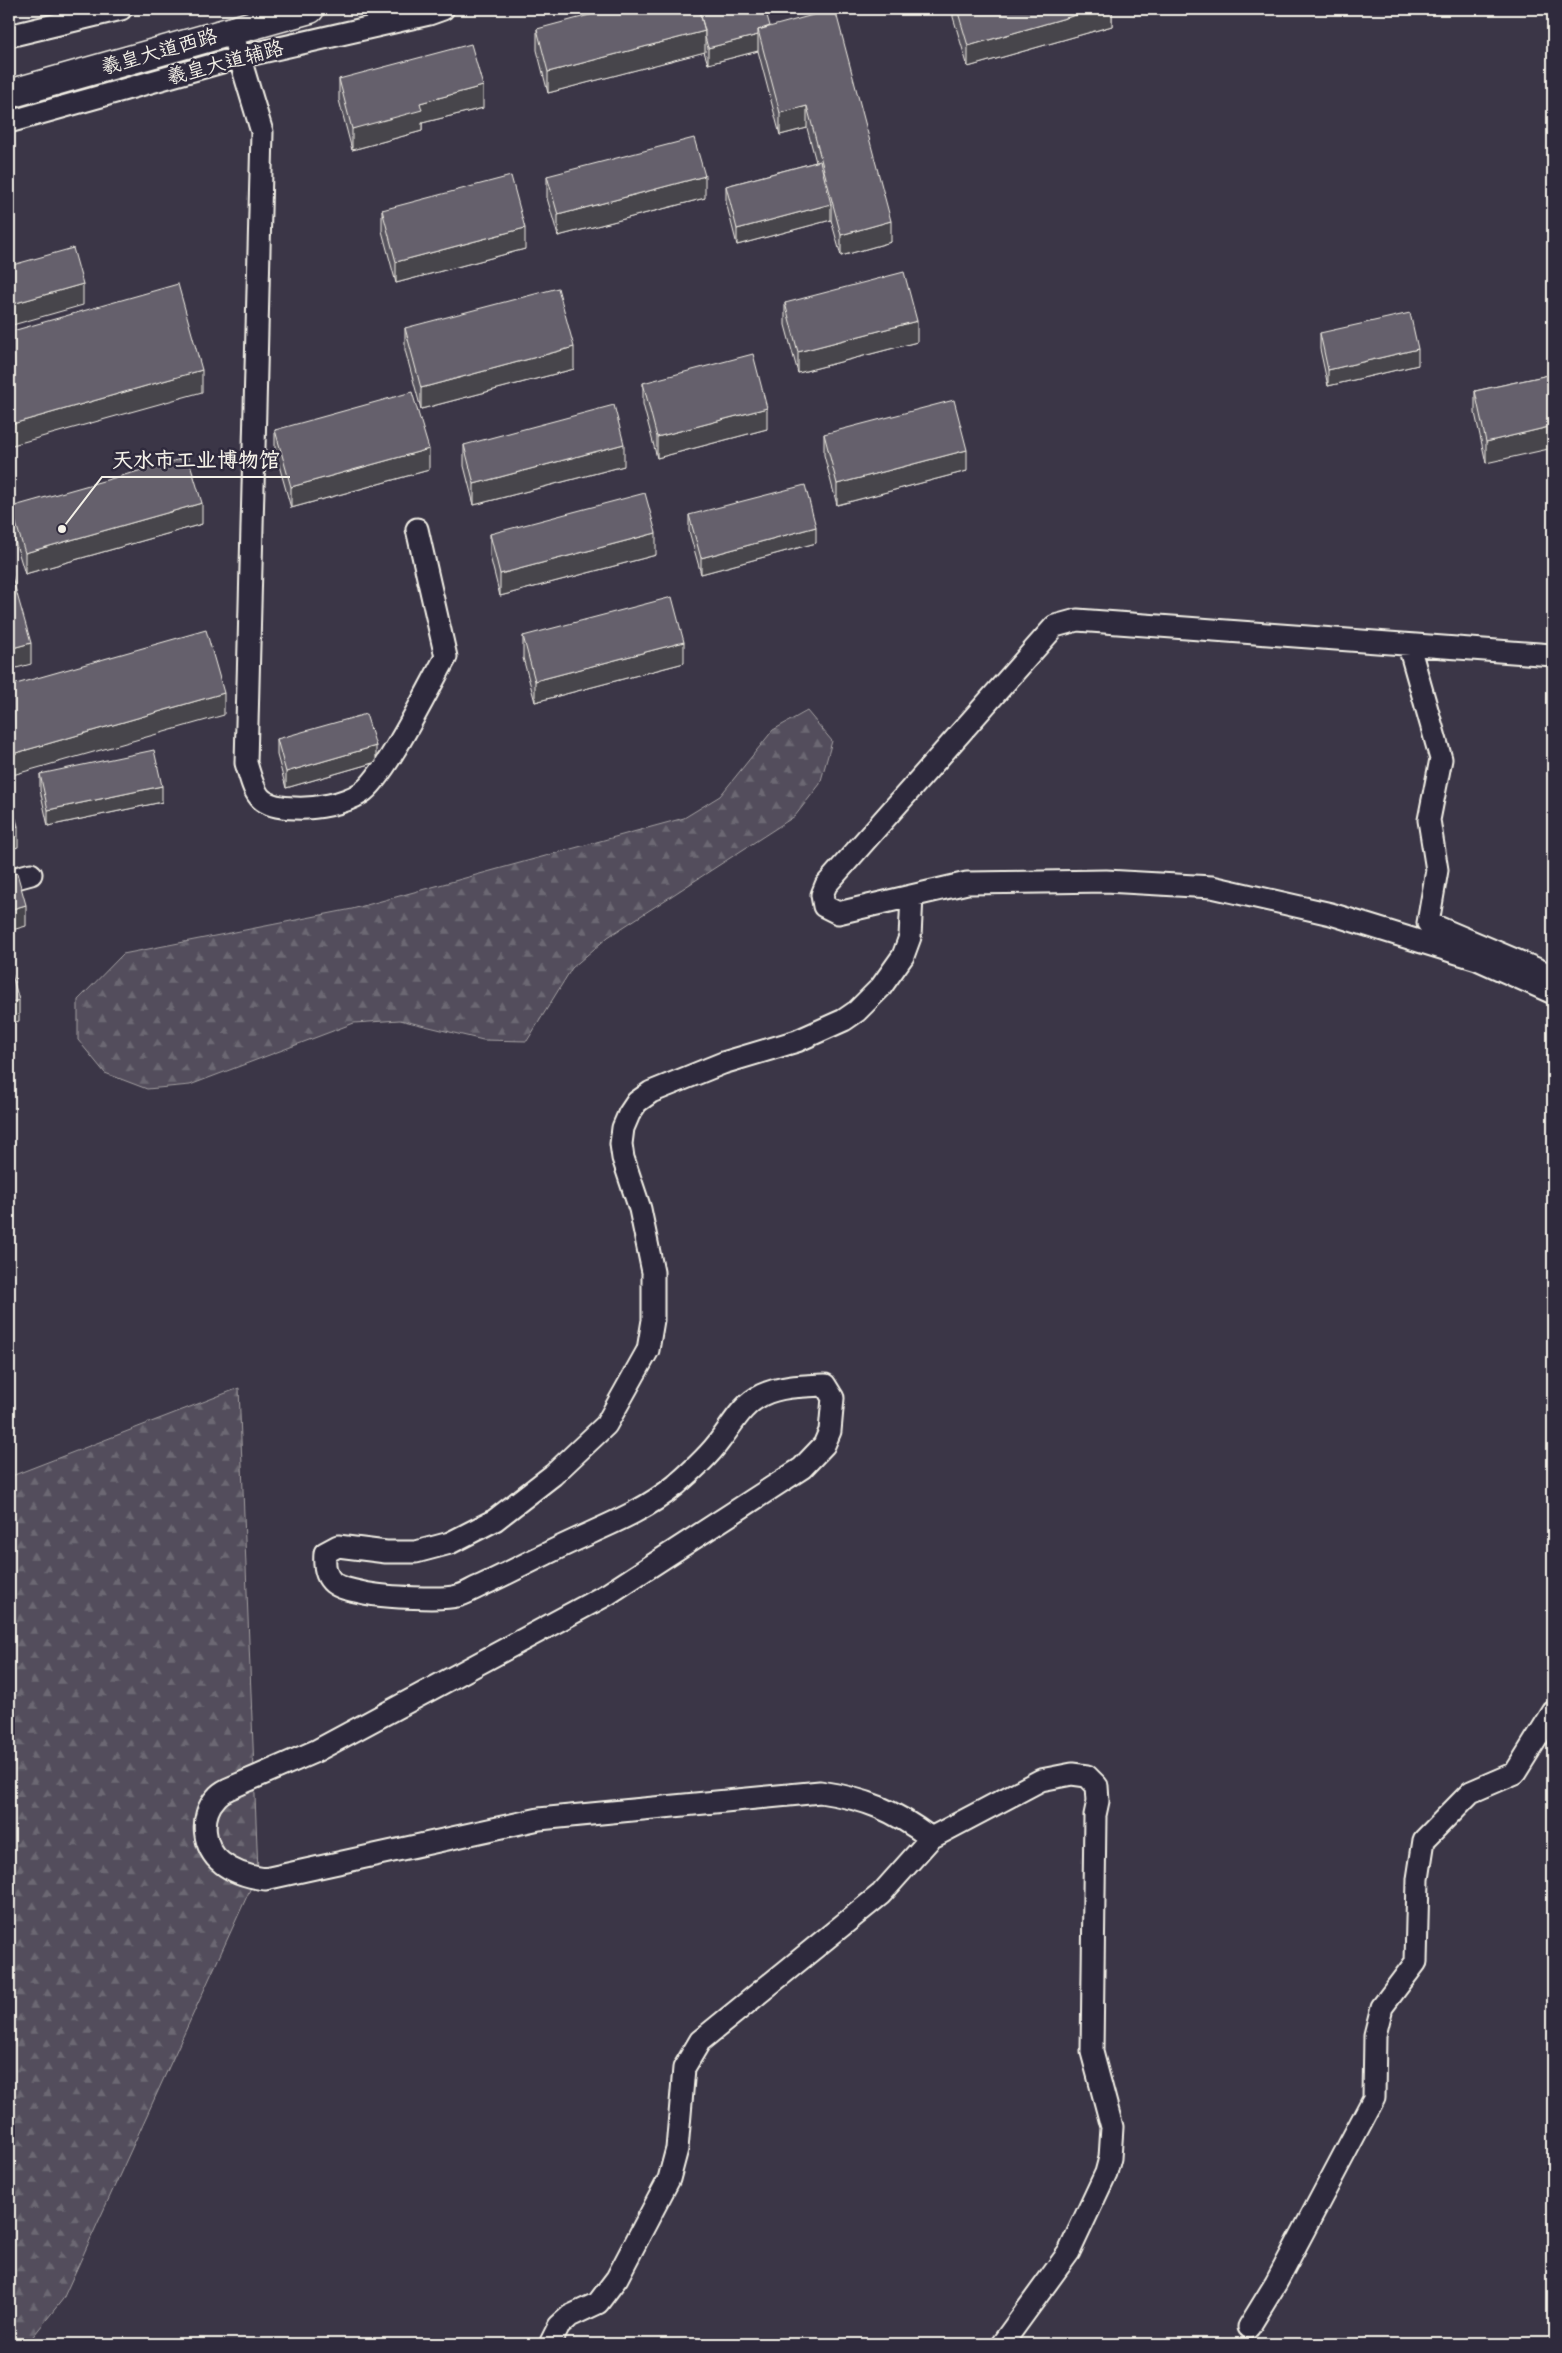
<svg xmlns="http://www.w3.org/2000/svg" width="1562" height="2353" font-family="Caveat,'LXGW WenKai TC',sans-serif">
<defs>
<pattern id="forest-firs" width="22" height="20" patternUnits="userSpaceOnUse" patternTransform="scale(1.25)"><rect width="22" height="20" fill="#534e5c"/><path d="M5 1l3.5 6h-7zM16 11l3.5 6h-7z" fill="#6c6873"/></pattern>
</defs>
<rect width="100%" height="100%" fill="#3b3647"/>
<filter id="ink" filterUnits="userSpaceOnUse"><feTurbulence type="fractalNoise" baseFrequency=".02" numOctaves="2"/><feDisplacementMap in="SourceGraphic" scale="10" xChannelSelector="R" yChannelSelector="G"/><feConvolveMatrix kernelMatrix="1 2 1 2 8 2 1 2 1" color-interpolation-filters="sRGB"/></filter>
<g filter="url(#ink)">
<path fill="url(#forest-firs)" stroke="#a4a0a2" d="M807,711L832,741L820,784L795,816L608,937L572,968L527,1041L483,1040L400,1020L354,1023L190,1085L147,1089L105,1073L78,1040V1000L123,954L352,909L684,818L720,796L773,730Z
M239,1388L258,1872L63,2299L27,2344H9V1477Z"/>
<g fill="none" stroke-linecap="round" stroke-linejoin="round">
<defs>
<path id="minor" d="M231,29L262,132L246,763C256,795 256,807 295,808C315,809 344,804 361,793C385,778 430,685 446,657L417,529
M9,36L121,9
M9,122L240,57L429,14L443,9
M1409,646L1441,759L1429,820L1437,870L1428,923L1553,976
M1553,655L1077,620L1055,626L826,885L822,895L824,906L838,913L967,883L1106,881L1212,887L1331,914L1477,959L1553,993
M9,880L31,874
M912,896L910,937L903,956L881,987L857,1011L844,1020L797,1041L723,1063L651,1092L637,1102L629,1114L623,1128L621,1144L623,1158L640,1209L653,1272V1320L648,1350L606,1425L553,1475L495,1520L450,1543L416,1552H386L338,1546L325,1553C322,1588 341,1588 370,1594C385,1597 443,1600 457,1596C464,1595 471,1590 478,1587C501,1577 523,1565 546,1554C590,1531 637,1517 676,1485C692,1471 709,1456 721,1439C734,1422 742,1405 762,1395C781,1386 803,1386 825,1385L833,1398L830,1431L824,1445L802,1468L608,1594L316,1751L228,1789C224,1791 219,1794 216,1798C199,1816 203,1849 222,1863C233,1872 251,1877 265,1879L539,1819L820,1792C867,1799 893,1810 931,1838
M1249,2327L1276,2283L1374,2098L1375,2035L1382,2007L1416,1962L1418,1879L1424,1840L1471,1792L1515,1773L1553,1712
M550,2344L559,2326L570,2316L598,2303L617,2278L669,2179L677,2149L684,2068L700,2041L881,1894L931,1838L1041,1780L1072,1774L1087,1776L1097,1786L1098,1801L1095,1815L1092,2052L1112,2127L1110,2158L1106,2173L1069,2252L1002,2344"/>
<path id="major" d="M9,94L310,9"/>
</defs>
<use href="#minor" stroke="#f4f1e8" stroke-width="25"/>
<use href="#major" stroke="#f4f1e8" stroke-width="31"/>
<use href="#minor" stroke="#2f2a3d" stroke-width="21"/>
<use href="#major" stroke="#2f2a3d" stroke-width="28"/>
</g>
<path fill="#57535d" stroke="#f4f1e8" d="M953,9H1112V26L968,67L953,17Z
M770,26L891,242L841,256L831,220L737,245L726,202V186L816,162L807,128L780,135L758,51L708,64L704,52L548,93L537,50V29Z
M339,79L483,108L422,123V131L352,150L339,100Z
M547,176L705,198L558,236L547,198Z
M382,210L525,249L396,283L382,231Z
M785,303L917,342L798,373L785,325Z
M405,328L574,369L421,409L405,350Z
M1320,333L1418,365L1328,386L1320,349Z
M1553,374L1486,463L1475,413V391Z
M643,383L767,429L657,458L643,404Z
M275,430L429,470L291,508L275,451Z
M824,434L967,471L837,505L824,455Z
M464,445L624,466L474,505L464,466Z
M11,507L202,524L25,574L11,528Z
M689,515L816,543L701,574L689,531Z
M490,534L656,555L500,596L490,556Z
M523,636L684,663L535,702L523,658Z
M277,739L376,762L286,788L277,755Z
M40,774L162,802L48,826L40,790Z"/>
<path fill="#47444c" stroke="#f4f1e8" d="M1097,9H1112V26L968,67V46Z
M705,31V52L548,93V72Z
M758,35V51L708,64V48Z
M483,86V108L422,123V131L352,150V129L420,103Z
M807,106V128L780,135V113Z
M705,176V198L558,236V215Z
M831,204V220L737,245V229Z
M891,221V242L841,256V235Z
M525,228V249L396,283V262Z
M83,284V305L9,326V305Z
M917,321V342L798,373V352Z
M574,347V369L421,409V388Z
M1418,349V365L1328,386V370Z
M202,370V392L9,446V425Z
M767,408V429L657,458V437Z
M1553,426V448L1486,463V442Z
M624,444V466L474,505V484Z
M429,449V470L291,508V487Z
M967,450V471L837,505V484Z
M202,503V524L25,574V553Z
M816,527V543L701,574V558Z
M656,533V555L500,596V574Z
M684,642V663L535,702V681Z
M31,643V664L9,670V649Z
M224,693V715L9,776V755Z
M376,746V762L286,788V772Z
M162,786V802L48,826V810Z
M18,826V847L9,850V828Z
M26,905V926L9,931V910Z
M19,1000V1021L9,1024V1003Z"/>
<path fill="#65616c" stroke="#f4f1e8" d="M612,9H699L705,31L548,72L537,29Z
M699,9H765L770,26L758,30V35L708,48L705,37V31Z
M835,9L891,221L841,235L807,106L780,113L758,30Z
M957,9H1097L968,46Z
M471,44L483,86L420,103L422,110L352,129L339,79Z
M694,138L705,176L558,215L547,176Z
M820,161L831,204L737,229L726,186Z
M511,176L525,228L396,262L382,210Z
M73,248L83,284L9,305V266Z
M904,272L917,321L798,352L785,303Z
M178,284L202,370L9,425V332Z
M558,288L574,347L421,388L405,328Z
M1410,313L1418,349L1328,370L1320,333Z
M753,354L767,408L657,437L643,383Z
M1553,374V426L1486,442L1475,391Z
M412,392L429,449L291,487L275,430Z
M954,400L967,450L837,484L824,434Z
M614,405L624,444L474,484L464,445Z
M188,457L202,503L25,553L11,507Z
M805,485L816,527L701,558L689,515Z
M645,493L656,533L500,574L490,534Z
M9,566L31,643L9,649Z
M672,597L684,642L535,681L523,636Z
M206,630L224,693L9,755V686Z
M366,714L376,746L286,772L277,739Z
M154,750L162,786L48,810L40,774Z
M9,795L18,826L9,828Z
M17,873L26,905L9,910V875Z
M9,964L19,1000L9,1003Z"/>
</g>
<g text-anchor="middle" stroke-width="5" stroke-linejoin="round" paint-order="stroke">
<g font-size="20" fill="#f4f1e8" stroke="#2f2a3d">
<text transform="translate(159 51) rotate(-16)" y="7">羲皇大道西路</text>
<text transform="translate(225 62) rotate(-15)" y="7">羲皇大道辅路</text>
</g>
</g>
<path fill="none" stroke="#f4f1e8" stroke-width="2" d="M62 529L102 477H290"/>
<circle fill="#f4f1e8" stroke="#2f2a3d" stroke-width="2" cx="62" cy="529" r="5"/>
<g font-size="21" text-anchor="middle" font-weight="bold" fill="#f4f1e8" stroke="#2f2a3d" stroke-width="5" stroke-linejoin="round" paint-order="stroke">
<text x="196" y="467">天水市工业博物馆</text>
</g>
<rect width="1562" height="2353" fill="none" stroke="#2f2a3d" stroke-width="30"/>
<rect x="15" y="15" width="1532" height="2323" fill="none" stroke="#f4f1e8" stroke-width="2" filter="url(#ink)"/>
</svg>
